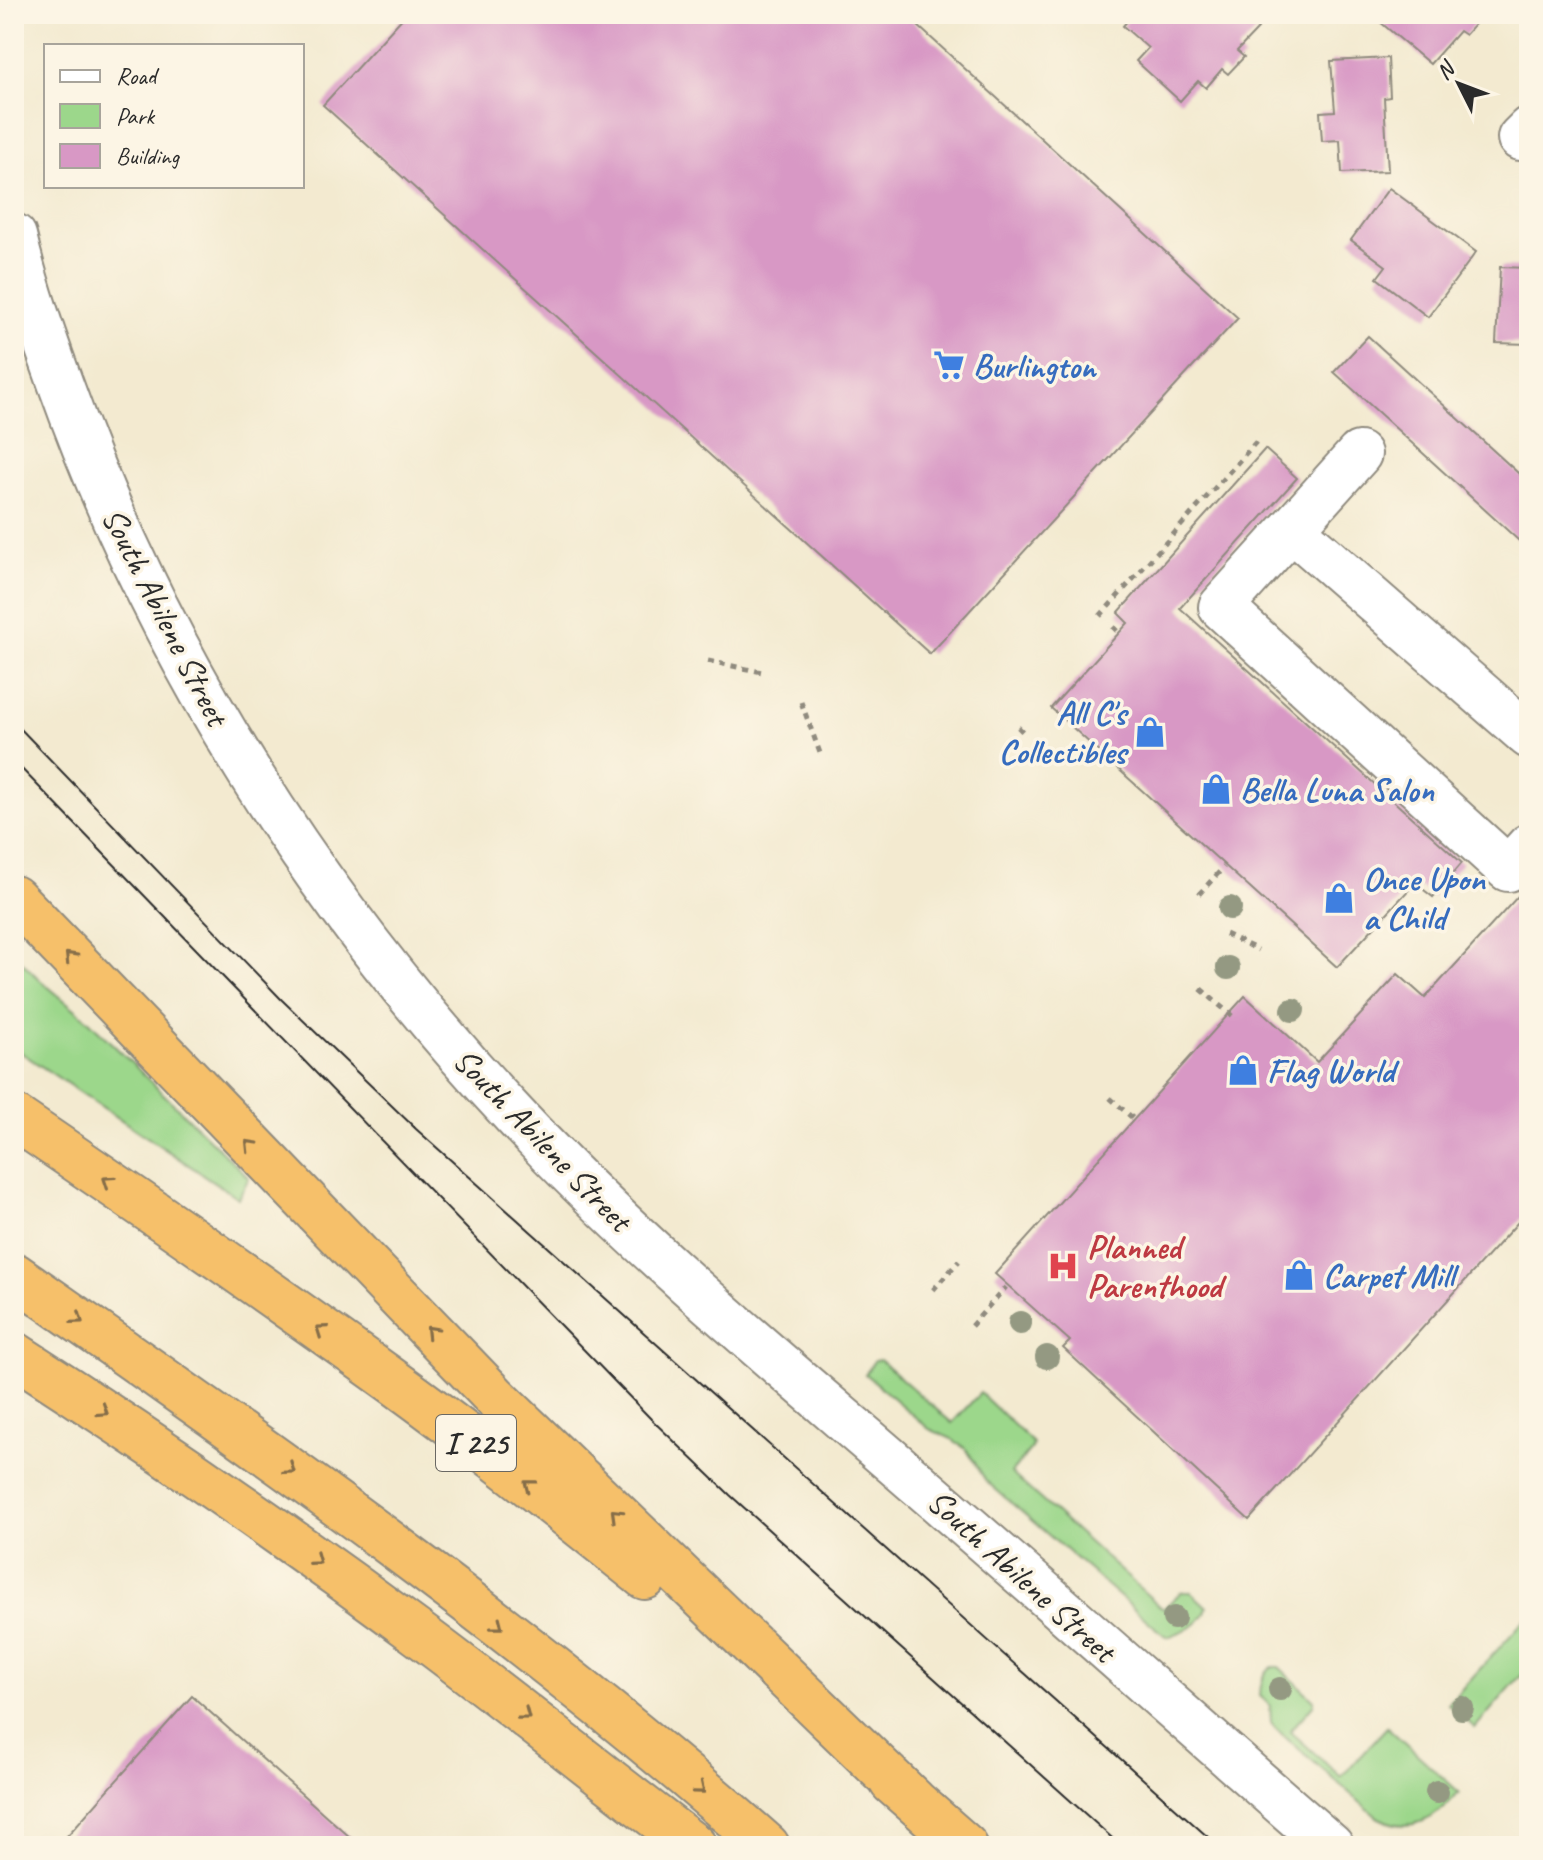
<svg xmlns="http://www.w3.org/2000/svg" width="1543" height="1860" font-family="Caveat,sans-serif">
<rect width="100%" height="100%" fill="#fcf5e5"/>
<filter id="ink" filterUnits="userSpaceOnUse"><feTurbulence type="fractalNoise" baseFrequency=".0125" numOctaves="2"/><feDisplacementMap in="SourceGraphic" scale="16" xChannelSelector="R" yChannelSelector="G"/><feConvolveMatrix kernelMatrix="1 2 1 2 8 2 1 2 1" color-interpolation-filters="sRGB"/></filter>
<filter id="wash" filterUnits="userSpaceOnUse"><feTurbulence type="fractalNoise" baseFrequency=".006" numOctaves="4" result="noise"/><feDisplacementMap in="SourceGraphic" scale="32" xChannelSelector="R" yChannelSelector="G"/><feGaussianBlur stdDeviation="1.8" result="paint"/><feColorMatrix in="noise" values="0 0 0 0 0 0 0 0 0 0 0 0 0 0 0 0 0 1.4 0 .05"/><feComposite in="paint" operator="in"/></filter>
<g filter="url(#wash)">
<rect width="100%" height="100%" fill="#f3ead0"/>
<path fill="#9cd78b" stroke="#64815b" stroke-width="2" d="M14,954L40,980L88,1020L249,1178L238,1198L14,1048Z
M880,1360L952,1423L980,1393L1033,1443L1032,1448L1011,1473L1163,1609L1181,1592H1191L1207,1607C1202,1626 1184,1630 1168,1637L1164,1635L986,1481L967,1450L952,1439L929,1429L865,1374L874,1361Z
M1529,1615V1666L1475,1728L1448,1704Z
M1273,1667H1279L1314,1700V1704L1290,1731L1341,1777L1387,1727L1459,1792C1436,1818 1412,1836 1377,1817L1275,1728L1271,1722L1270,1705L1260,1696C1260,1686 1263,1672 1273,1667Z"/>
<g id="blocks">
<path fill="#d898c5" d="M406,14H905L1238,318L930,654L323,105Z
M1133,14H1260L1252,23L1258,29L1237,51L1244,57L1228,74L1222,69L1206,88L1198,81L1180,101L1136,61L1148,48L1123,26Z
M1387,14H1484L1465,35L1459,31L1430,64L1380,22Z
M1388,58L1390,97L1384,98L1388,171L1342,173L1340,140L1322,141L1320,112L1335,111L1331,61Z
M1389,188L1476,252L1428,317L1377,278L1386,266L1351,240Z
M1500,267L1529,268V344L1496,343Z
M1368,336L1529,483V550L1334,372Z
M1265,449L1297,478L1180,608L1462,863L1433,897L1415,883L1337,967L1051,708L1128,623L1118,613Z
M1529,884V1210L1249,1520L1063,1348L1070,1341L995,1274L1245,996L1317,1062L1398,974L1425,998Z
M192,1696L360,1846H58Z"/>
</g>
</g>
<g filter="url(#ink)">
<use href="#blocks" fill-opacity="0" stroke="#8f8a7e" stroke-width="2"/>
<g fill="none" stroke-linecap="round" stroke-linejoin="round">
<defs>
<path id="minor" d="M1520,138L1529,129
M14,236C26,288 44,338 62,388C159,659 318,906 514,1115C640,1250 784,1367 923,1488C1060,1606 1194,1727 1331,1846
M1359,454L1221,607L1508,869L1529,846
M1292,529L1529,736"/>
<path id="highway" d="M14,898L494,1396L914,1801
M14,1117C139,1202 264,1288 387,1377C475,1440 560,1509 645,1577
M14,1275C272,1455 531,1637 767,1846
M14,1354C152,1443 287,1536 419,1634C512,1703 601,1776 694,1846
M892,1782L965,1846"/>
</defs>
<use href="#minor" stroke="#8f8a7e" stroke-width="48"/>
<use href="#highway" stroke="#8f8a7e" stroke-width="48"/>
<path stroke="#8f8a7e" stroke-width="5" stroke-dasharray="6 6" stroke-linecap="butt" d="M1100,616L1256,442
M1113,627L1117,631
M708,661L762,672
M801,702L820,753
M1018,727L1023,732
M1199,894L1224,867
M1225,934L1258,950
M1201,989L1232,1016
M1110,1098L1137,1122
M933,1290L959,1261
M971,1326L1006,1287"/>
<use href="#minor" stroke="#fff" stroke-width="44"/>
<use href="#highway" stroke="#f6c06b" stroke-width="44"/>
<path stroke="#2b2b2b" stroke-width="2" d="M14,722L282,1000L416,1129L1218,1846
M14,761L651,1419L730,1495L1121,1846"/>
</g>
<g fill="#949982">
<circle cx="1230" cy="908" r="12"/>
<circle cx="1228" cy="968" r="12"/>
<circle cx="1293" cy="1010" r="12"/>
<circle cx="1020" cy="1323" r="12"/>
<circle cx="1047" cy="1357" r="12"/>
<circle cx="1174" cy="1618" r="12"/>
<circle cx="1280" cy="1689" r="12"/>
<circle cx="1462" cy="1708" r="12"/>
<circle cx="1437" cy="1792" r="12"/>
</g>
<defs><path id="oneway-chevron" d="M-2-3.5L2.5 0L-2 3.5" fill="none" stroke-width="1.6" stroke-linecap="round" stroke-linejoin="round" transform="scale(2)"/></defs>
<g stroke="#866e48">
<use href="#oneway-chevron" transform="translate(70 957) rotate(-134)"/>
<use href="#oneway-chevron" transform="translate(250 1145) rotate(-134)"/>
<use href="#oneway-chevron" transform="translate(108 1181) rotate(-146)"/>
<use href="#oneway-chevron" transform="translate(78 1319) rotate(35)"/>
<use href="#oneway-chevron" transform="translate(321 1330) rotate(-145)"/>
<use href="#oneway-chevron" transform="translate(431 1331) rotate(-134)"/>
<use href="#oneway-chevron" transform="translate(103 1411) rotate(33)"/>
<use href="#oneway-chevron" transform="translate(290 1469) rotate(36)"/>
<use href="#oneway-chevron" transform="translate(529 1485) rotate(-142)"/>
<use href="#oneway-chevron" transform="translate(616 1514) rotate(-136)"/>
<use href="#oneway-chevron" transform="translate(316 1560) rotate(36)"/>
<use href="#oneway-chevron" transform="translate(498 1625) rotate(38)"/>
<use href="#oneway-chevron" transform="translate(525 1715) rotate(37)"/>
<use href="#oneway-chevron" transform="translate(700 1789) rotate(40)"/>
</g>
</g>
<defs>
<symbol id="supermarket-bare" viewBox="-9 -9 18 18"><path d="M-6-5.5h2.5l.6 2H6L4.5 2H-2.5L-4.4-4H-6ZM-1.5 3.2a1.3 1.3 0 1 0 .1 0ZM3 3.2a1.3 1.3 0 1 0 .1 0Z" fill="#3f7fe0" stroke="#fcf5e5" stroke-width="2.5" paint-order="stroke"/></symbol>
<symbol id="shop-bare" viewBox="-9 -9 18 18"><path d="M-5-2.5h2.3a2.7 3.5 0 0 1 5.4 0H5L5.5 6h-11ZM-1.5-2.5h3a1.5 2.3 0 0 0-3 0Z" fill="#3f7fe0" stroke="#fcf5e5" stroke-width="2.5" paint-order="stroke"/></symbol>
<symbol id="hospital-bare" viewBox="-9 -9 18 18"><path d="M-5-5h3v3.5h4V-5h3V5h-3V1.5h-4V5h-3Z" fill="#e0444e" stroke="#fcf5e5" stroke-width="2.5" paint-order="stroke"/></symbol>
</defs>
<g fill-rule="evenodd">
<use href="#supermarket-bare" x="927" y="343" width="44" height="44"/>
<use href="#shop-bare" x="1128" y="710" width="44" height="44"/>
<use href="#shop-bare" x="1194" y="767" width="44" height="44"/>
<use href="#shop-bare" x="1317" y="876" width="44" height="44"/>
<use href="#shop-bare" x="1221" y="1048" width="44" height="44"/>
<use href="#hospital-bare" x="1041" y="1244" width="44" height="44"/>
<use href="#shop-bare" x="1277" y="1253" width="44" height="44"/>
</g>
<g text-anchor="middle" stroke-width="7" stroke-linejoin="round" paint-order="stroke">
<rect fill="#fcf5e5" stroke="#6a6863" stroke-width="2" x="436" y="1415" width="80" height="56" rx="6"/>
<g font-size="32" font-weight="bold" fill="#2b2b2b">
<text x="476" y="1454">I 225</text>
</g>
<g font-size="34" font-weight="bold" fill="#366cbe" stroke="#fcf5e5" text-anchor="start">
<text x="973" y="377">Burlington</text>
<text x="1126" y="724" text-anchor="end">All C's<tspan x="1126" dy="39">Collectibles</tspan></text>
<text x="1240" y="801">Bella Luna Salon</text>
<text x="1363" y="890">Once Upon<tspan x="1363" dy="39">a Child</tspan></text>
<text x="1267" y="1082">Flag World</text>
<text x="1323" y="1287">Carpet Mill</text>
</g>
<g font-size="34" fill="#2b2b2b" stroke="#fcf5e5">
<text transform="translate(166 616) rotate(63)" y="12">South Abilene Street</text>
<text transform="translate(543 1139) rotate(46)" y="12">South Abilene Street</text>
<text transform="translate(1022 1575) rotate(42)" y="12">South Abilene Street</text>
</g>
<g font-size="34" font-weight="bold" fill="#be3a42" stroke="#fcf5e5" text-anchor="start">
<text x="1087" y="1258">Planned<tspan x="1087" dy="39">Parenthood</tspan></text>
</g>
</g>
<rect width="1543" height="1860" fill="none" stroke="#fcf5e5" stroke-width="48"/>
<rect x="44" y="44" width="260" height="144" fill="#fcf5e5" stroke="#a8a49b" stroke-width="2"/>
<rect x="60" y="70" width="40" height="12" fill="#ffffff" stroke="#a8a49b" stroke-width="2"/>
<text x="116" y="84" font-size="24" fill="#2b2b2b">Road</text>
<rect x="60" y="104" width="40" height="24" fill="#9cd78b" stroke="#a8a49b" stroke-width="2"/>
<text x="116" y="124" font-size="24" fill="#2b2b2b">Park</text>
<rect x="60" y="144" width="40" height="24" fill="#d898c5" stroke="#a8a49b" stroke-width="2"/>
<text x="116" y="164" font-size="24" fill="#2b2b2b">Building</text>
<g transform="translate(1459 84) rotate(312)" stroke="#fcf5e5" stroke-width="6" paint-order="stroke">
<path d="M0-6L14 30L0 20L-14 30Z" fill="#2b2b2b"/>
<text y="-12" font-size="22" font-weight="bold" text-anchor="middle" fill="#2b2b2b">N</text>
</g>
</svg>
